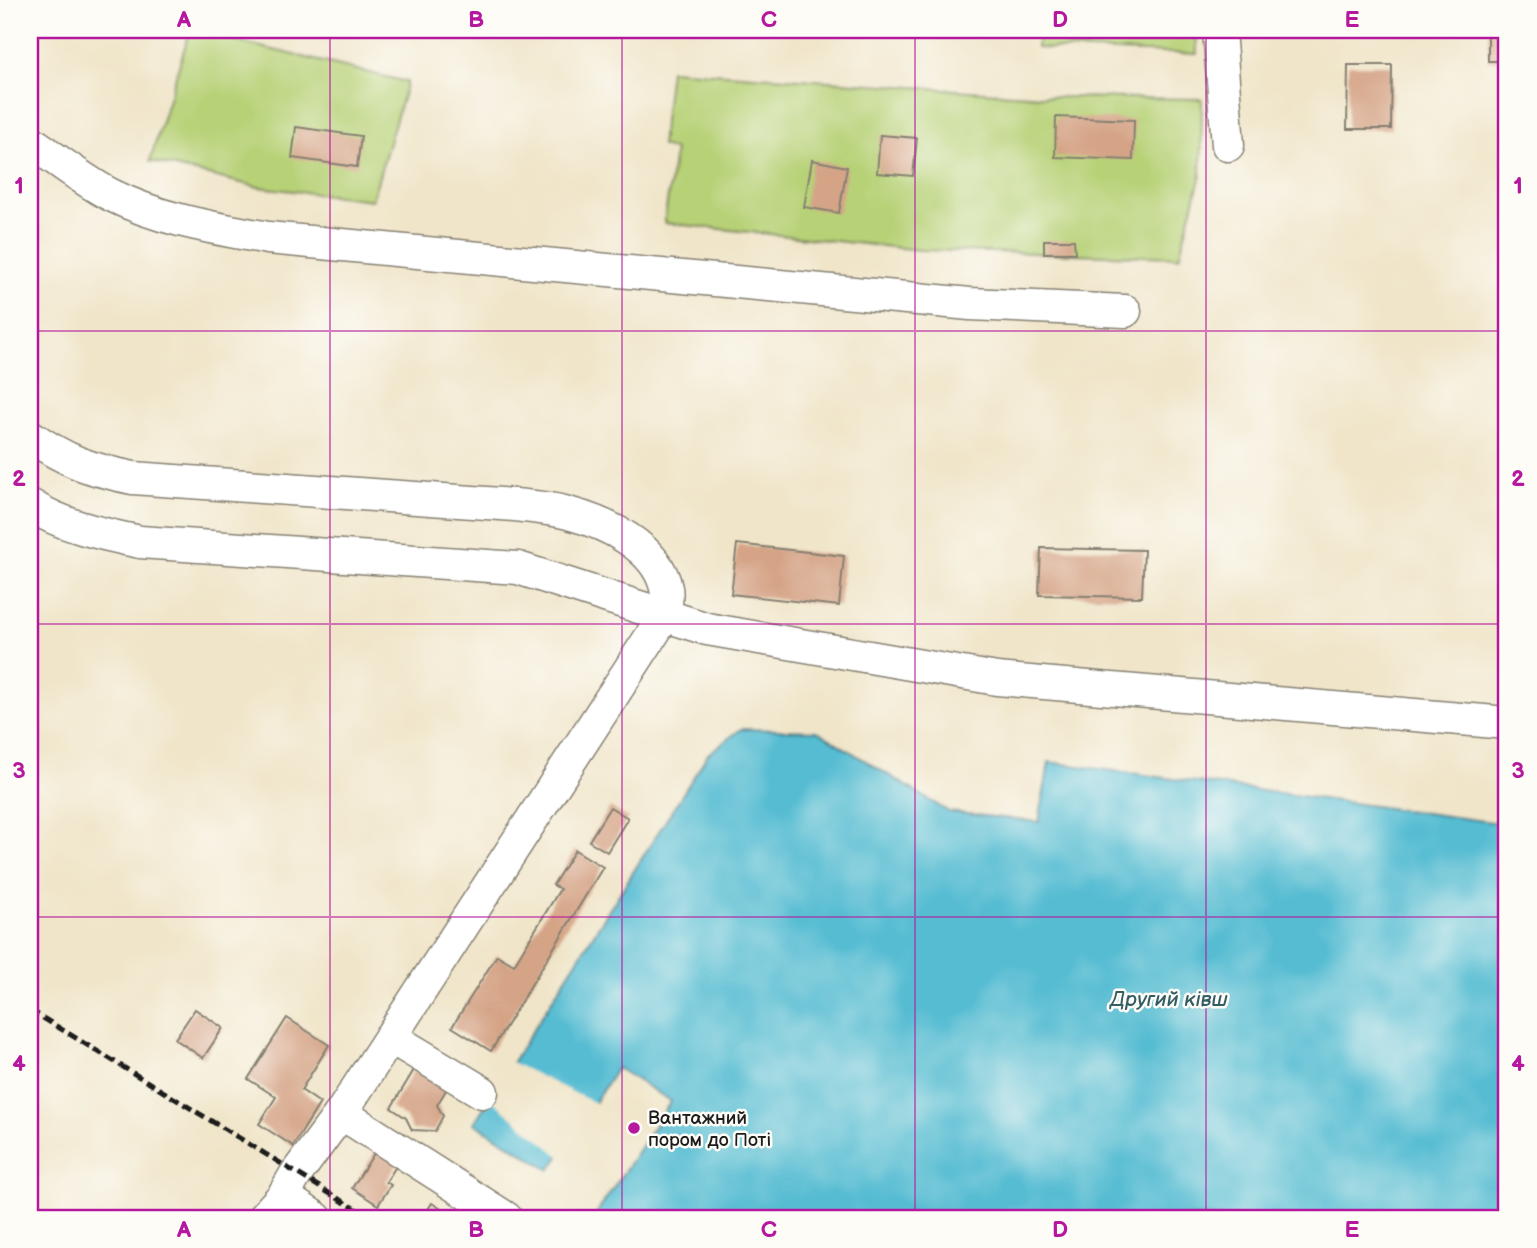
<svg xmlns="http://www.w3.org/2000/svg" width="1537" height="1248" font-family="'Balsamiq Sans',sans-serif">
<rect width="100%" height="100%" fill="#fdfcf7"/>
<filter id="ink" filterUnits="userSpaceOnUse"><feTurbulence type="fractalNoise" baseFrequency=".0143" numOctaves="2"/><feDisplacementMap in="SourceGraphic" scale="14" xChannelSelector="R" yChannelSelector="G"/><feConvolveMatrix kernelMatrix="1 2 1 2 8 2 1 2 1" color-interpolation-filters="sRGB"/></filter>
<filter id="wash" filterUnits="userSpaceOnUse"><feTurbulence type="fractalNoise" baseFrequency=".00686" numOctaves="4" result="noise"/><feDisplacementMap in="SourceGraphic" scale="28" xChannelSelector="R" yChannelSelector="G"/><feGaussianBlur stdDeviation="1.57" result="paint"/><feColorMatrix in="noise" values="0 0 0 0 0 0 0 0 0 0 0 0 0 0 0 0 0 1.4 0 .05"/><feComposite in="paint" operator="in"/></filter>
<g filter="url(#wash)">
<rect width="100%" height="100%" fill="#f0e5c9"/>
<path fill="#b7d177" stroke="#6a764a" stroke-width="2" d="M190,30L407,82L372,200L258,187L150,161Z
M1038,30H1196L1197,54L1037,48Z
M670,70L1056,97L1202,99L1201,175L1179,257L920,250L664,223L675,150L661,146Z"/>
<path fill="#55bcd2" stroke="#386c77" stroke-width="2" d="M741,729L817,731L949,812L1039,822L1049,762L1507,824V1218L594,1217L671,1101L617,1068L550,1170L474,1123L708,754Z"/>
<path fill="#f0e5c9" d="M509,1061L597,1104L562,1158L487,1096Z"/>
<g id="blocks">
<path fill="#d5a487" d="M1488,30H1507V61H1488Z
M1348,65H1392L1391,129H1347Z
M1056,117L1134,120L1133,160L1055,157Z
M296,127L361,136L357,167L292,158Z
M880,135L917,138L913,176L877,173Z
M812,160L847,167L839,213L804,207Z
M1044,240H1074L1075,253H1044Z
M737,544L844,556L839,606L731,594Z
M1041,548L1144,550L1142,597L1039,595Z
M610,807L628,818L607,852L589,841Z
M575,850L603,867L491,1051L452,1027L497,955L514,965L560,889L553,885Z
M195,1009L223,1028L203,1058L175,1039Z
M287,1018L329,1045L301,1090L320,1103L293,1146L259,1124L276,1097L248,1079Z
M420,1060L452,1080L437,1105L443,1116L435,1131L412,1130L406,1118L391,1108Z
M380,1144L402,1157L386,1182L391,1185L378,1205L352,1188Z
M432,1203L443,1210L439,1218H431L425,1214Z"/>
</g>
</g>
<g filter="url(#ink)">
<use href="#blocks" fill-opacity="0" stroke="#868072" stroke-width="2"/>
<g fill="none" stroke-linecap="round" stroke-linejoin="round">
<defs>
<path id="minor" d="M1219,30L1228,145
M30,141C56,159 83,180 111,195C161,220 214,228 268,238L970,304L1125,311
M30,436C68,462 89,469 133,478L515,505C532,507 551,508 568,513C605,523 657,546 666,588C668,596 665,607 665,615L341,1113L296,1174L283,1196L263,1218
M30,505C62,526 103,534 140,542L518,568L707,629L997,679L1507,723
M390,1037L482,1092
M341,1113L506,1218
M283,1196L316,1218"/>
</defs>
<use href="#minor" stroke="#868072" stroke-width="35"/>
<use href="#minor" stroke="#fff" stroke-width="32"/>
<path stroke="#1c1c1c" stroke-width="5" stroke-dasharray="10 5" stroke-linecap="butt" d="M30,1010L370,1218
M332,1212L342,1218"/>
</g>
</g>
<path fill="none" stroke="#b5179e" stroke-width="2" stroke-opacity="0.55" d="M330,30V1218M622,30V1218M915,30V1218M1206,30V1218M30,331H1507M30,624H1507M30,917H1507"/>
<circle fill="#b5179e" stroke="#fdfcf7" stroke-width="2.5" cx="634" cy="1128" r="7"/>
<g text-anchor="middle" stroke-width="5" stroke-linejoin="round" paint-order="stroke">
<g font-size="19" fill="#1c1c1c" stroke="#fdfcf7" text-anchor="start">
<text x="648" y="1124">Вантажний<tspan x="648" dy="22">пором до Поті</tspan></text>
</g>
<g font-size="21" font-style="italic" fill="#335c65" stroke="#fdfcf7">
<text x="1169" y="1006">Другий ківш</text>
</g>
</g>
<rect width="1537" height="1248" fill="none" stroke="#fdfcf7" stroke-width="77"/>
<rect x="38" y="38" width="1460" height="1172" fill="none" stroke="#b5179e" stroke-width="2.5"/>
<g font-size="23" text-anchor="middle" font-weight="bold" fill="#b5179e">
<text x="184" y="27">A</text>
<text x="476" y="27">B</text>
<text x="769" y="27">C</text>
<text x="1060" y="27">D</text>
<text x="1352" y="27">E</text>
<text x="19" y="193">1</text>
<text x="1518" y="193">1</text>
<text x="19" y="486">2</text>
<text x="1518" y="486">2</text>
<text x="19" y="778">3</text>
<text x="1518" y="778">3</text>
<text x="19" y="1071">4</text>
<text x="1518" y="1071">4</text>
<text x="184" y="1237">A</text>
<text x="476" y="1237">B</text>
<text x="769" y="1237">C</text>
<text x="1060" y="1237">D</text>
<text x="1352" y="1237">E</text>
</g>
</svg>
